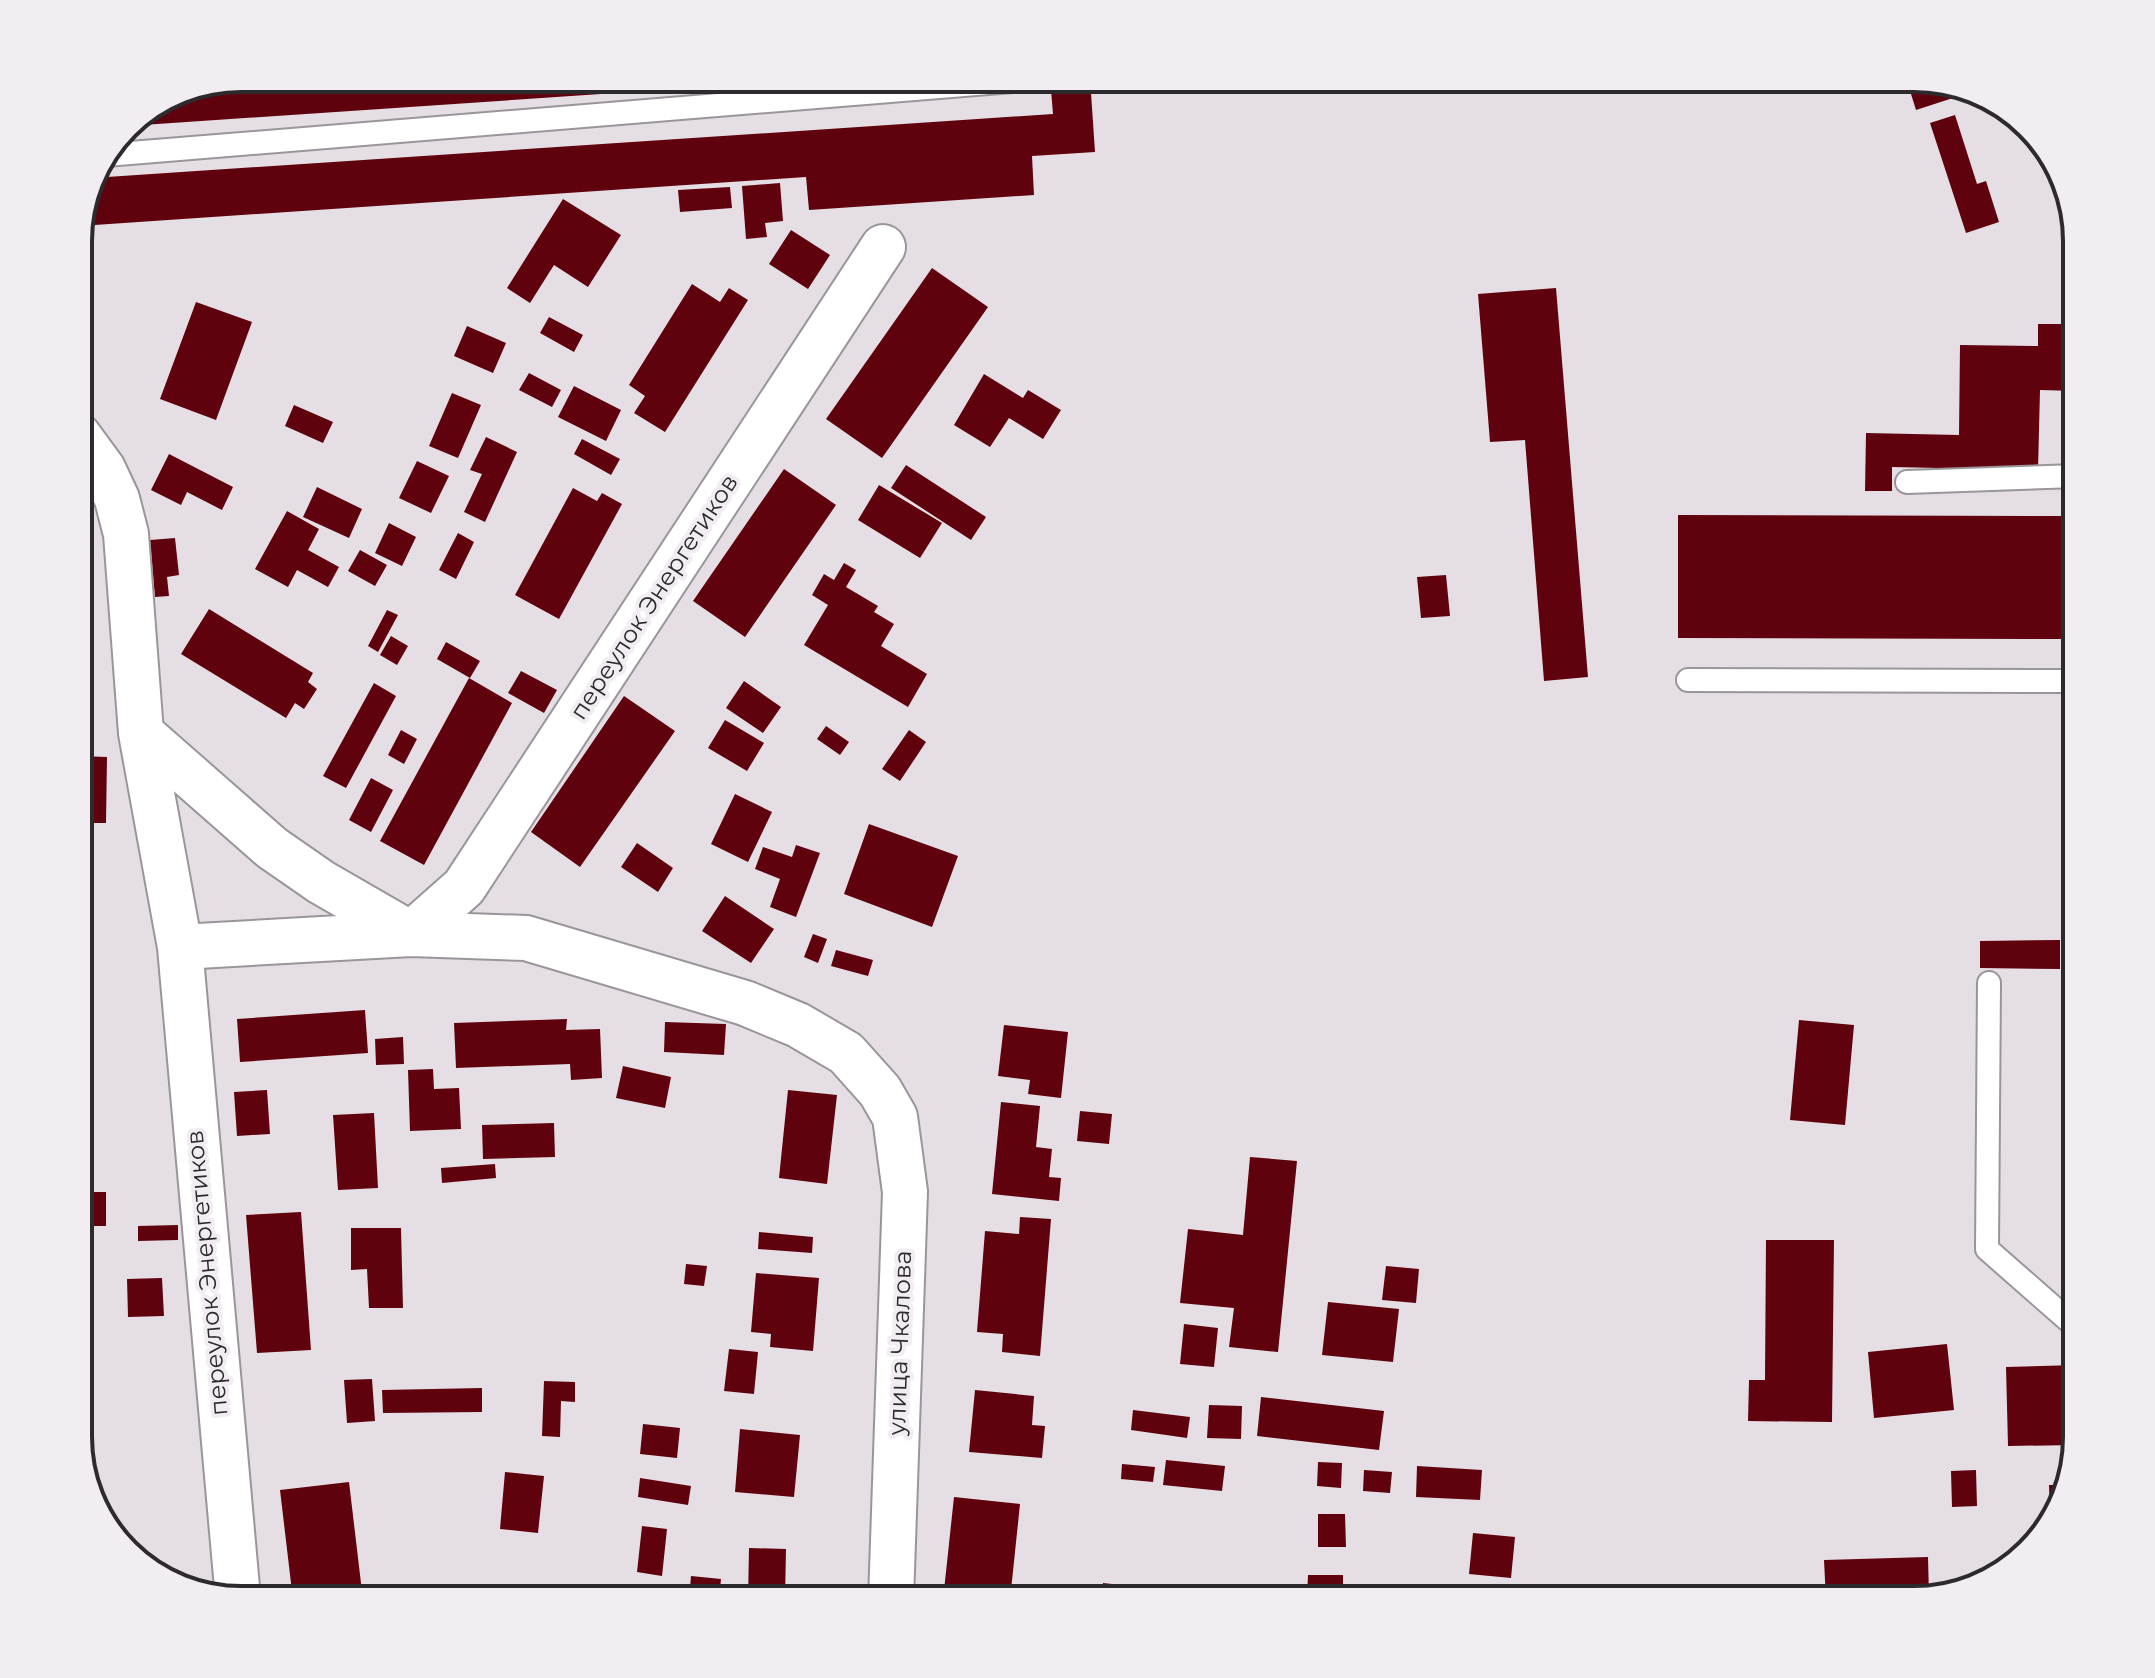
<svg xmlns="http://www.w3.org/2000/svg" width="2155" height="1678" font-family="Montserrat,sans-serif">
<rect width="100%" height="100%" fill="#e5dfe5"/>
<path fill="#60020d" d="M241,78H809V80L128,126L179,90Z
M1050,78H1090L1095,152L1032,156L1034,195L809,210L806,177L80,226L92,178L1053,114Z
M1906,78L1951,91L1953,98L1916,110Z
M1955,115L1977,184L1986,181L1999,222L1966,233L1930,123Z
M780,183L783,221L765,223L767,237L746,239L742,186Z
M730,187L732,208L680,212L678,190Z
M563,199L621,235L588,287L554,265L530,303L507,288Z
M791,230L830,255L808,289L769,264Z
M932,268L988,307L882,458L826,419Z
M692,284L720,302L729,288L748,300L665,432L634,413L645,396L629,385Z
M1556,288L1588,677L1544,681L1525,440L1490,442L1478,294Z
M196,302L252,322L216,420L160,399Z
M549,317L583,335L574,352L540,333Z
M2038,324H2077V391L2040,390L2038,470L1892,467V491H1865L1866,433L1959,435L1960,345L2038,346Z
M467,326L506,343L493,373L454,356Z
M529,373L561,390L552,407L519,390Z
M984,374L1023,398L1028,390L1061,410L1043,439L1009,418L990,447L954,425Z
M574,386L621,410L606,441L558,417Z
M452,393L481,405L458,458L429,446Z
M294,405L333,422L323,443L285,426Z
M486,437L517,452L485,522L464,512L482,474L470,470Z
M582,439L620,459L611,475L574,454Z
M169,454L233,487L222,510L187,492L181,505L151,490Z
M417,461L449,476L431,513L399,498Z
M906,465L986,517L971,540L891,488Z
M784,469L836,505L745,637L693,601Z
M879,485L942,523L920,558L858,520Z
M317,487L362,509L349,538L303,517Z
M573,488L597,501L602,493L622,504L559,619L515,595Z
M287,511L319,529L308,550L339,567L328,587L297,570L288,587L255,569Z
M1678,515L2077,516V639L1678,638Z
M389,523L416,537L402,566L375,553Z
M458,533L474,542L456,579L439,570Z
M175,538L179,575L167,577L169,596L155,597L150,540Z
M360,550L387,565L375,586L348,571Z
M844,563L856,570L846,587L878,606L874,612L894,624L881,646L927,674L908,707L804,645L828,605L812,595L824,574L834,580Z
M1446,575L1450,616L1421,618L1417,577Z
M209,609L313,673L308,682L317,689L304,709L295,703L286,718L181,654Z
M387,610L398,615L378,652L368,646Z
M391,636L408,646L397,665L380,655Z
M446,642L480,661L470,678L437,659Z
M521,671L557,690L544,713L508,693Z
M469,678L512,703L424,865L380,841Z
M744,681L781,707L763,733L726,708Z
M374,683L396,696L346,788L323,776Z
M624,696L675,731L580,867L531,832Z
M725,720L764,743L747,771L708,748Z
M826,726L849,742L840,755L817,739Z
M401,730L417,739L404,764L388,755Z
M909,730L926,742L900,781L882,769Z
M78,756L107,757L106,823H78Z
M371,778L393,790L371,832L349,820Z
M735,794L772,812L748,862L711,844Z
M869,824L958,856L932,927L844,894Z
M637,843L673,868L658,892L621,867Z
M796,845L820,853L796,917L770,907L780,879L755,869L763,847L792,857Z
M78,888L87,891L79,921L78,920Z
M725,896L774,929L751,963L702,931Z
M813,934L827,939L818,963L804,957Z
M2060,940V969L1980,968V941Z
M836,950L873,960L868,976L831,966Z
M365,1010L368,1053L240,1062L237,1019Z
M2070,1012H2077V1040H2071Z
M567,1019L566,1030L600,1029L602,1078L571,1080L570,1064L456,1068L454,1023Z
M1799,1020L1854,1025L1845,1125L1790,1120Z
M665,1022L726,1024L724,1055L664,1052Z
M1004,1025L1068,1032L1061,1098L1028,1094L1030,1080L998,1076Z
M403,1037L404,1064L376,1065L375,1039Z
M623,1066L671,1077L665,1108L616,1098Z
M433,1069L434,1089L459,1088L461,1129L410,1131L408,1070Z
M267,1090L270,1134L237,1136L234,1092Z
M788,1090L837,1095L827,1184L779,1178Z
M1001,1102L1040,1106L1036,1147L1052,1149L1049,1177L1061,1178L1059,1201L992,1194Z
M1080,1111L1112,1114L1109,1144L1077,1141Z
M374,1113L378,1188L338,1190L333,1115Z
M554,1123L555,1157L483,1159L482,1125Z
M1250,1157L1297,1161L1278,1352L1229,1347L1234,1308L1180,1303L1188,1229L1243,1235Z
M495,1164L496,1178L442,1183L441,1168Z
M81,1192H106V1226H81Z
M301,1212L311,1350L257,1353L246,1215Z
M1020,1217L1051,1219L1040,1356L1002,1352L1003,1334L977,1332L985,1231L1019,1234Z
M178,1225V1240L138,1241V1226Z
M351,1228H401L403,1308H369L367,1269L351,1270Z
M759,1232L813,1237L812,1253L758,1249Z
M86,1234L88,1266L78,1267V1235Z
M1766,1240H1834L1832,1422L1748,1421L1749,1380H1765Z
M686,1264L707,1266L704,1286L684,1284Z
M1386,1266L1419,1269L1416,1303L1382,1300Z
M756,1273L819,1278L813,1351L770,1347L771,1334L751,1332Z
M162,1278L164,1316L128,1317L127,1279Z
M1328,1302L1399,1309L1393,1362L1322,1355Z
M1184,1324L1218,1328L1214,1367L1180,1364Z
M1947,1344L1954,1410L1874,1418L1868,1352Z
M729,1349L758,1352L754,1394L724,1391Z
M2077,1365L2074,1445L2008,1446L2006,1367Z
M372,1379L375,1421L347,1423L344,1380Z
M544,1381L575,1382V1402L561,1401L560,1437L542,1436Z
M482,1388V1412L383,1413L382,1390Z
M975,1390L1034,1396L1032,1425L1045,1426L1042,1458L969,1452Z
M1261,1397L1384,1411L1379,1450L1257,1436Z
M1209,1405L1242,1406L1241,1439L1207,1438Z
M1133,1410L1190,1417L1187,1438L1131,1430Z
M78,1419H84L83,1447H78Z
M643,1424L680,1428L677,1458L640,1454Z
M740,1429L800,1435L794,1497L735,1492Z
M1166,1460L1225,1466L1222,1491L1163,1485Z
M1318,1462L1342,1463L1341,1488L1317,1486Z
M1122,1464L1155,1467L1153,1482L1121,1479Z
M1417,1466L1482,1470L1480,1500L1416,1497Z
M1364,1470L1392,1472L1390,1493L1363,1491Z
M1976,1470L1977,1506L1952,1507L1951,1471Z
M505,1472L544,1476L538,1533L500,1529Z
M640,1478L691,1486L688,1505L638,1497Z
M349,1482L363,1600H293L280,1490Z
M2049,1485H2061L2050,1516Z
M954,1497L1020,1504L1010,1600H943Z
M1318,1514H1345L1346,1547H1318Z
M642,1526L667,1529L662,1576L637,1572Z
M1473,1533L1515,1537L1511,1578L1469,1574Z
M749,1548L786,1549L785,1600H748Z
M1928,1557L1929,1596L1914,1600H1826L1824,1560Z
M1308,1575H1343V1600H1307Z
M691,1576L721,1579L719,1600H689Z
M1103,1583L1185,1592V1600H1101Z"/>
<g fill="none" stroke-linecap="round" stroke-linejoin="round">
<defs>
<path id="lane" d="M106,155L1013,81
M1907,482L2077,476
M1688,680L2077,681
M1989,983L1987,1249L2077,1328"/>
<path id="street" d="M78,435L103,469L117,499L126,534L141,733L180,947L238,1599
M141,733L272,848L321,882L411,934
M411,934L464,887L883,247
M180,947L411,934L526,938L745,1003L798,1025L846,1053L880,1091L895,1117L905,1192L891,1600"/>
</defs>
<use href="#lane" stroke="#9a959a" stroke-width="26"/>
<use href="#street" stroke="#9a959a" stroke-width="48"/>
<use href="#lane" stroke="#fff" stroke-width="22"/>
<use href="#street" stroke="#fff" stroke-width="44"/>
</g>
<g text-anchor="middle" stroke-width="8" stroke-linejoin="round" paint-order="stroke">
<g font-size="24" fill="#2d2a2d" stroke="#f2ecf3">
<text transform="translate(654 597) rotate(-57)" y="8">переулок Энергетиков</text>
<text transform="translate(207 1273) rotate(-95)" y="8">переулок Энергетиков</text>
<text transform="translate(900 1343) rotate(-88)" y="8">улица Чкалова</text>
</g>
</g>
<path d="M0 0H2155V1678H0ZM241 92H1914A149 149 0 0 1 2063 241V1437A149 149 0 0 1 1914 1586H241A149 149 0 0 1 92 1437V241A149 149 0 0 1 241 92Z" fill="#f2ecf3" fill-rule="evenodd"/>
<path fill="none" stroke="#2d2a2d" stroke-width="4" d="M241 92H1914A149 149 0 0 1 2063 241V1437A149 149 0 0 1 1914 1586H241A149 149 0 0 1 92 1437V241A149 149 0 0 1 241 92Z"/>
</svg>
